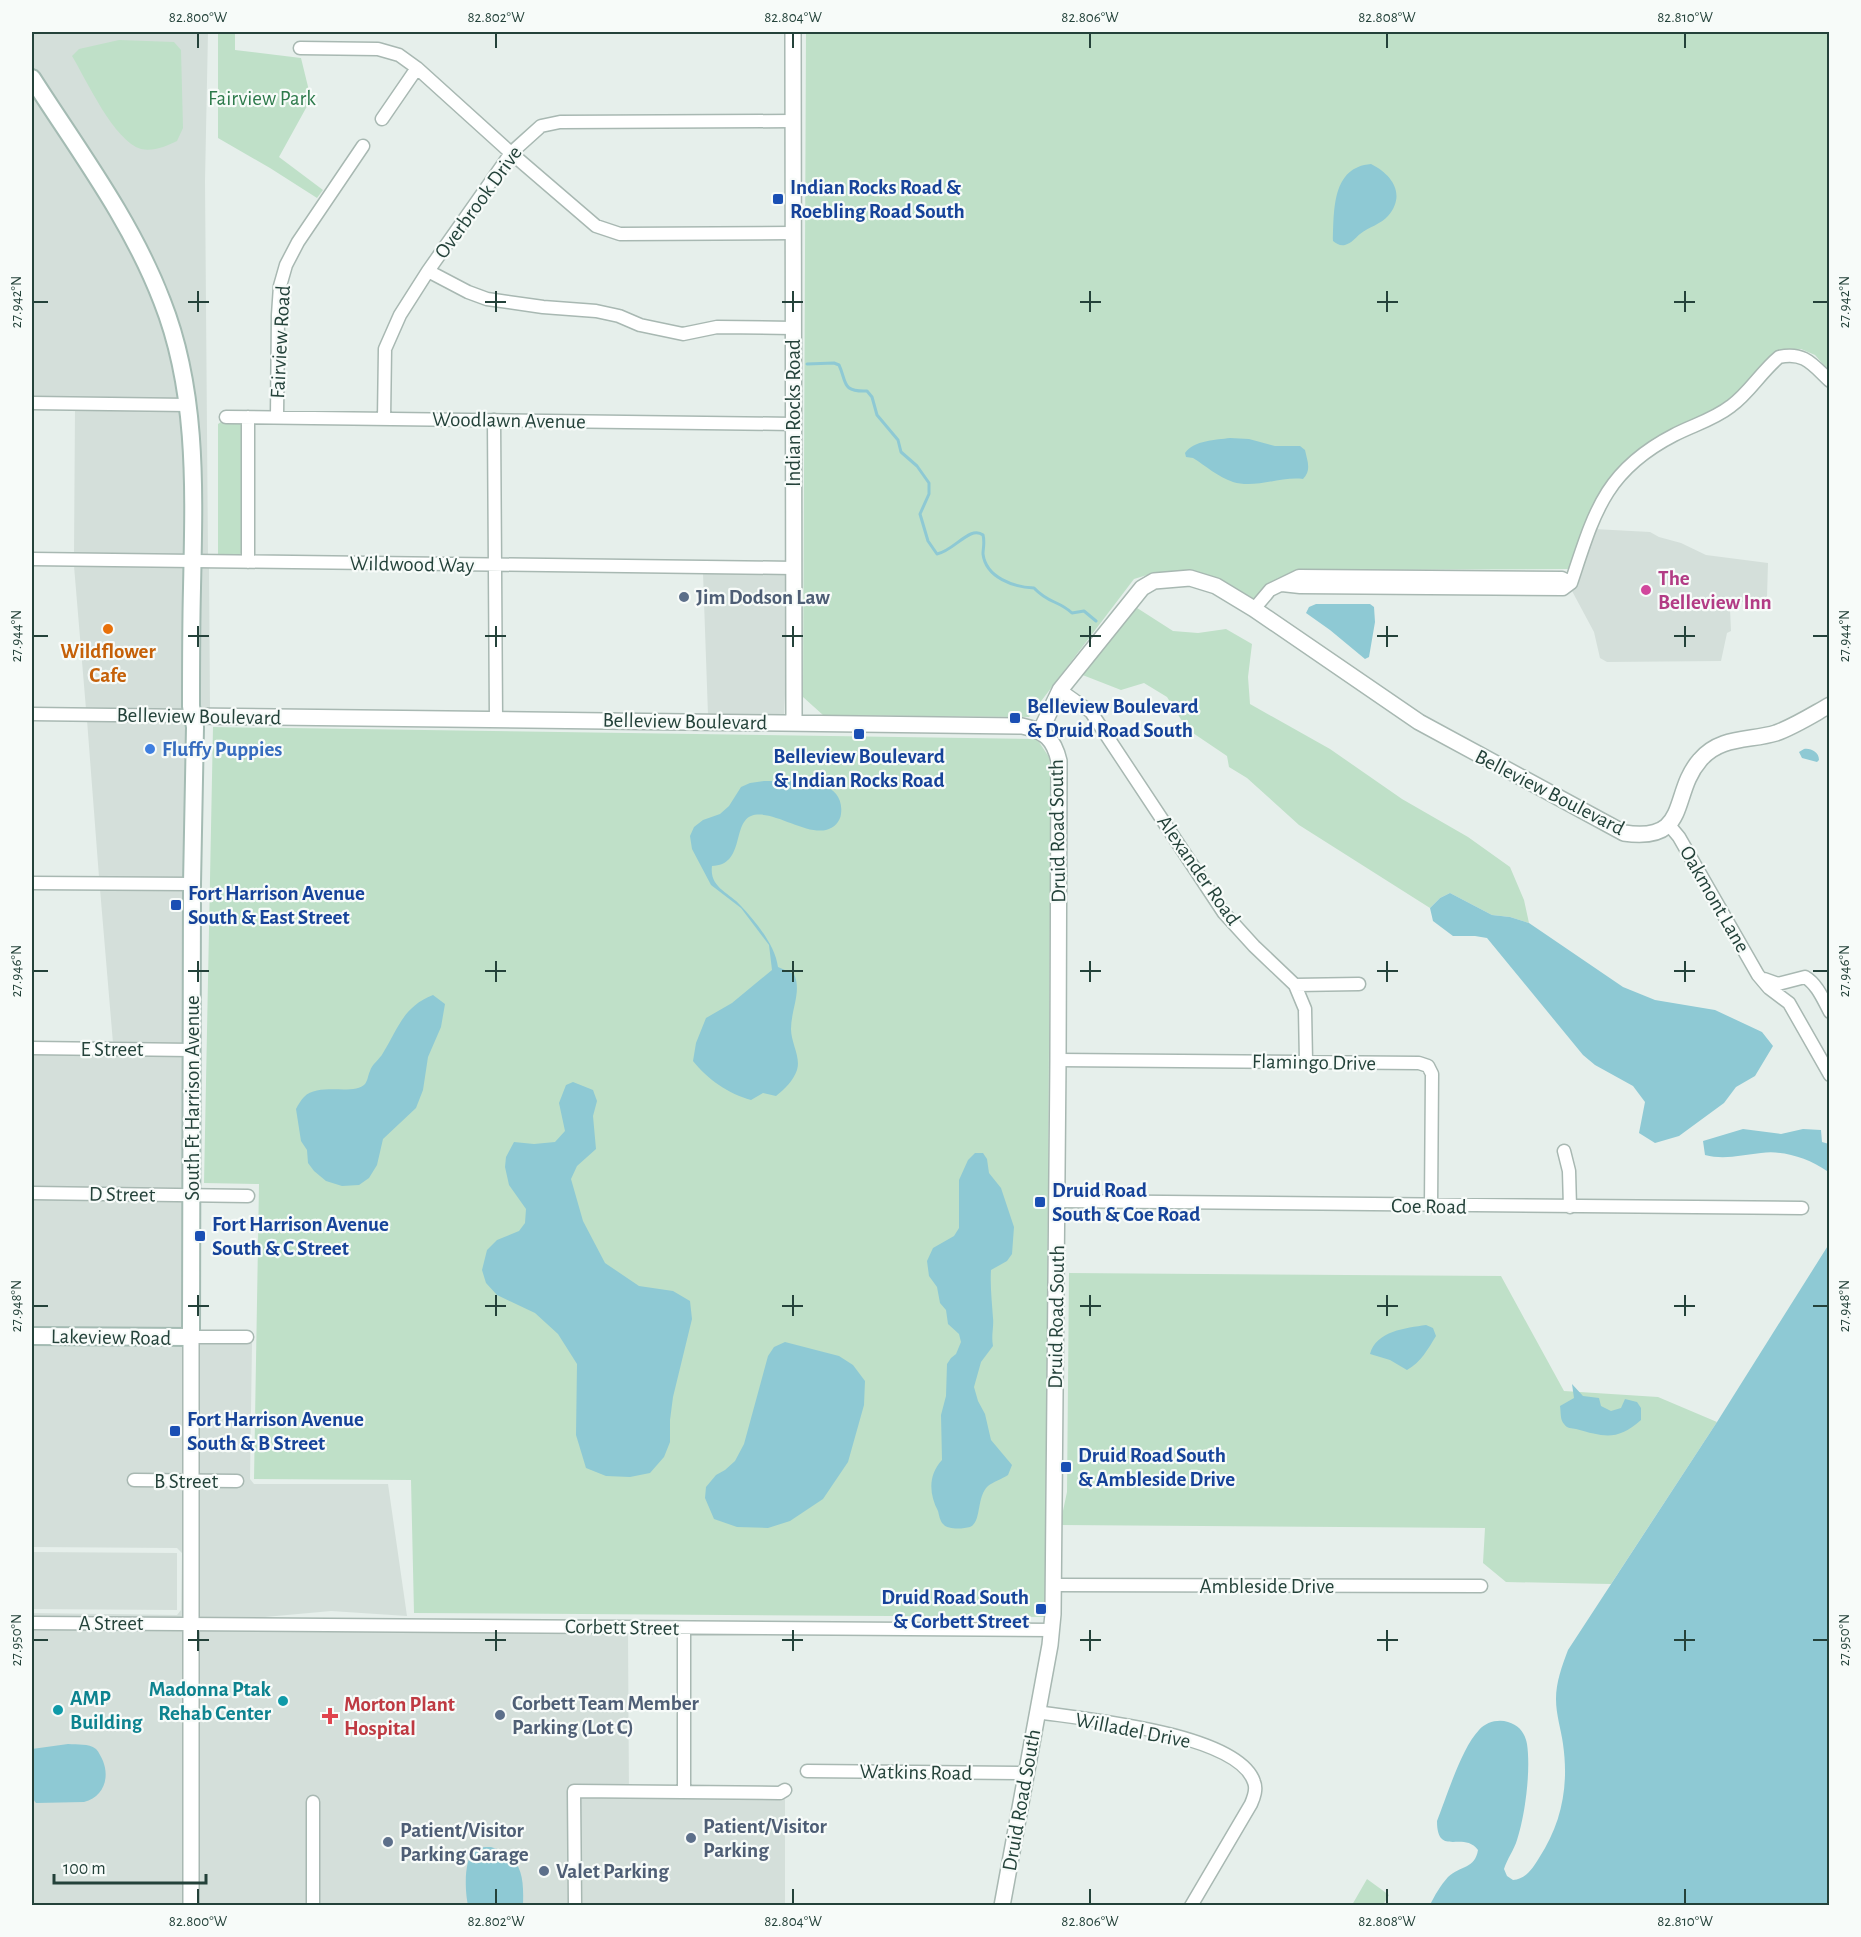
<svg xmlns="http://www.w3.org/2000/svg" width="1861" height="1937" font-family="'Alegreya Sans',sans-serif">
<rect width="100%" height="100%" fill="#e6efeb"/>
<path fill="#d4dfda" d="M32,32H208L205,181L208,555H198L185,361L103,177L32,67Z
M32,87L120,225L158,305L182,399L32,397Z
M75,409L183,411L187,555L74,554Z
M1594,529L1650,532L1659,537L1681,543L1706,555L1768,563L1767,597L1757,602H1736L1730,609L1731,631L1727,633L1721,661L1607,662L1600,658L1594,632L1572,591L1578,585L1577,583Z
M74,566L187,567V710L86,709Z
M197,567H209L210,710H197Z
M703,573L788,574V631L784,716L708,715Z
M87,720L189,722L187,878L99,877Z
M100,889L187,890V1044L113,1043Z
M32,1054L187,1056V1188L32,1187Z
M32,1198L187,1200L186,1331L32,1330Z
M32,1342L186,1343V1475H129V1486H186V1617L32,1618V1613L177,1615L181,1610L182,1553L177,1548L32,1547Z
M197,1343H252L250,1479L254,1484H388L407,1616L331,1611L254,1618L196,1617L197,1486L242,1487V1476L197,1475Z
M32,1552L177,1553V1610L32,1609Z
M32,1630L628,1633L629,1798L785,1799V1905L32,1906Z"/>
<path fill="#bfe0c8" d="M218,32H235V50L301,58L311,99L279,157L323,190L317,198L270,168L218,138Z
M806,32H1829V371L1815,355L1801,349L1789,350L1775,354L1729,403L1633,457L1574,564L1568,569L1308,570L1278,578L1277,580L1266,586L1253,601L1218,581H1139L1147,575L1134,579L1029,717L823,715L803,697Z
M119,40L174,42L181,50L183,128L177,141C167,146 153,152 141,149C114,141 87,81 72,56L79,49Z
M221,422H241L243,426L244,549L238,557H218V424Z
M1134,606L1173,631L1198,633L1226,629L1252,644L1248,677L1250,704L1330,749L1402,799L1468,837L1510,867L1524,900L1529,923L1510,917L1492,915L1450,893L1440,898L1430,908L1299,825L1247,778L1229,767L1227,756L1187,729L1167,697L1144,683L1121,690L1080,674Z
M213,727L1037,739L1051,760L1045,1617L414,1613L411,1480L254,1479L259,1184L204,1183Z
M1069,1273L1501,1276L1564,1391L1658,1397L1717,1422L1611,1584L1506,1582L1483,1563L1485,1528L1060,1525L1067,1492Z
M1367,1879L1389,1895L1383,1905H1352Z"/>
<path fill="#8ec9d4" d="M1371,164C1393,175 1406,195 1388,216C1381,224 1369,227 1360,234C1355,238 1352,243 1345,245C1340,246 1337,244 1333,241C1334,210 1332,167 1371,164Z
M1230,438L1249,439L1275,446H1300L1305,450C1307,460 1312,470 1303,479C1281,476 1255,489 1233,482C1218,477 1206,466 1193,458L1186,457L1185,453C1194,440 1216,440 1230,438Z
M1316,604H1370L1374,607L1375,622L1369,657L1365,659L1330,630L1306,613L1309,607Z
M1804,749C1811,748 1819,752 1819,760L1817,762L1802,758L1799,752Z
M764,781C788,782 846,774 841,814C840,822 834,828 826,830C805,835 770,808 751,816C732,824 745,865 712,866C709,888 730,893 741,906C756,922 775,945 778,967L794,974C802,991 791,1010 791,1029C791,1043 801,1057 797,1070C793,1081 785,1089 776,1096L763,1093L751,1100C729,1094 707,1079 693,1061L696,1043L706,1018L732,1003L772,970L769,945L741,908L711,885L692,849L690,836L694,827L703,820L720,814L729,806L741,787L750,783Z
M1450,893L1492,915L1510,917L1529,923L1623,987L1655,1000L1715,1010L1762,1032L1773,1046L1755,1076L1736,1087L1724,1103L1679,1136L1655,1143L1639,1133L1645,1102L1633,1086L1595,1065L1583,1055L1487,938L1475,936H1453L1433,921L1430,908L1440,898Z
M433,995L445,1004L441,1027L428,1057L423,1090L416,1108L383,1139L377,1165L369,1178L359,1185L342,1186L326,1181L314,1171L308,1163L307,1150L301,1141L296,1109C298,1105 301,1100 304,1097C319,1082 355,1096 365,1084C368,1080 368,1075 370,1071C372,1064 380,1059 383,1053C399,1027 403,1007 433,995Z
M573,1082L593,1090L597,1101L593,1116L596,1149L577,1166L571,1179L583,1221L605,1263L639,1286L673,1291L690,1301L692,1319L673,1397L670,1420V1442L664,1457L650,1473L630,1477L606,1476L586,1468L576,1435L577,1364L558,1334L535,1313L497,1295L486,1283L482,1270L487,1250L497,1240L519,1231L525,1223L526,1209L509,1185L505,1167L506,1157L514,1142L534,1144L555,1142L565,1131L559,1103L566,1085Z
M1743,1129L1781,1134L1803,1129L1821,1130L1822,1142L1829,1144V1171H1827C1808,1158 1784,1150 1761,1153C1742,1155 1724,1160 1705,1155L1703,1141Z
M975,1153H983L987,1159L989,1173L1001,1188L1014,1227L1012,1254L1007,1261L991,1270C990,1286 992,1302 993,1318C994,1327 991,1336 993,1346L981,1362L974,1387L978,1401L985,1414L991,1440L1012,1465L1008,1475C1002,1479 993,1482 988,1486C976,1497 982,1522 970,1527C963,1529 948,1530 943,1524C940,1521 939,1515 938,1511C929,1494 928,1475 942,1460L941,1415L946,1396L947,1364L951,1358L956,1354L961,1342L959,1334L948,1324L946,1310L940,1303L937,1287L929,1276L927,1261L933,1248L954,1236L959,1228V1180L968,1160Z
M1829,1244V1905H1430C1435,1895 1440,1886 1448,1877C1461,1865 1475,1869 1478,1850C1463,1830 1437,1858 1437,1821C1447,1796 1461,1749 1479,1730C1486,1722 1498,1719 1508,1722C1519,1725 1525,1733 1527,1744C1531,1771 1525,1815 1517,1840C1514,1850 1507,1859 1504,1869L1507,1876L1513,1880C1526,1879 1533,1868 1539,1858C1562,1823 1569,1785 1563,1744C1561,1729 1556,1715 1556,1699C1556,1682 1562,1666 1568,1650L1717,1422Z
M1426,1325L1433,1328L1436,1336C1428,1349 1421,1362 1407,1370L1390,1360L1370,1354C1376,1331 1406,1328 1426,1325Z
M785,1342L839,1356L853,1365L865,1381L864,1405L848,1462L823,1499L790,1521L768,1528L737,1527L714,1519L705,1498L706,1487L716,1475L725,1470L735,1461L744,1444L768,1356L774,1347Z
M1572,1384L1583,1396L1599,1398L1601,1406L1611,1411L1621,1408L1625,1399L1637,1402L1641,1408V1420C1617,1441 1605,1437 1576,1429C1572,1428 1567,1429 1564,1424C1560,1420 1561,1412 1560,1406L1574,1398Z
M68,1744C78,1745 88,1743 96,1749C99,1752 101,1757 103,1761C110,1779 103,1797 84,1802L36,1803C28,1795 31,1760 32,1749Z
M491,1847C522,1856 524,1876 523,1905H468C465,1892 463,1857 476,1849C480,1847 487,1847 491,1847Z"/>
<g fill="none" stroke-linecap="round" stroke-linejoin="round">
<path stroke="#8ec9d4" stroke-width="3" d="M807,364L834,363L839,365C847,382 841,392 867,391L872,397L877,415L898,440L901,452L917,466L929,483V494L920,514L928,541L937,554C954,551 970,525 983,535C985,542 983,548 983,554C986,578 1014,587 1034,588C1049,604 1058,600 1072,613L1084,611L1096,621"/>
<defs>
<path id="minor" d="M300,48L378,49L399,55L417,68L511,153L596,226L620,234L793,233
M382,119L417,68
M428,271L468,292L487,299L543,307L596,311L619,316L640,325L683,334L717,327L793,328
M32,403L188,405
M226,417L793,424
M248,417V562
M277,417L278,315L280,286L286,265L298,242L363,146
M384,419L385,349L400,315L428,271L511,153L541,126L560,122L793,121
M494,420L496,719
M32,559L794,568
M1282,585L1300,587L1563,589L1571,583C1594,514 1604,471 1674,435C1693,425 1713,420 1731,406C1749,393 1761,372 1779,357C1804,351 1813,365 1830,381
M1254,609L1270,590L1299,576L1562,578L1571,583
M1060,690L1091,712L1224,913L1254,946L1295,985L1305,1009L1306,1061
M32,714L193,716
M1669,825L1679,837L1758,975L1769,988L1789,1003L1830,1075
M32,883L192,884
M1764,979L1778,984L1805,977C1817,984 1823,999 1830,1012
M1295,985L1359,984
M32,1048L192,1050
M1058,1060L1419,1063L1428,1066L1432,1074L1431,1206
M1564,1151L1569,1171L1570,1207
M32,1193L248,1196
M1057,1201L1802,1208
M191,1337H247
M134,1480L237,1481
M1053,1585L1481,1586
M32,1623L1052,1630
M684,1628V1792
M1037,1712C1083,1719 1238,1733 1254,1782C1257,1789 1254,1797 1251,1804L1191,1906
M807,1771L1026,1773
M313,1802V1906
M575,1906L574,1791L780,1793L785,1790"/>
<path id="tertiary" d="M793,32L794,722
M193,716L1022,726C1045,731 1054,739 1059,761L1058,1060L1053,1614L1050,1645L1002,1906
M1040,732L1060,690L1142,588L1154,581L1190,578L1216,586L1254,609L1419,722L1624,833C1691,843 1670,794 1700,760C1720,736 1750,741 1776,733C1795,726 1812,715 1830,705
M191,1906V1337"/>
<path id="secondary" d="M32,78C78,150 131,220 162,301C198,392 194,491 192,588C191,627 191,666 191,706L195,727L192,884L191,1337L32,1336"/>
</defs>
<use href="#minor" stroke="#a8b8b2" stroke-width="15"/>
<use href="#tertiary" stroke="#a8b8b2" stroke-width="18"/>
<use href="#secondary" stroke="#a4bbb3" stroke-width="20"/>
<use href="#minor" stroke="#fff" stroke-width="12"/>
<use href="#tertiary" stroke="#fff" stroke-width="15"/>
<use href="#secondary" stroke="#fff" stroke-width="16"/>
</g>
<path fill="none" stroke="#24423a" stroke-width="2" d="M198,33V48M496,33V48M793,33V48M1090,33V48M1387,33V48M1685,33V48M198,291V312M496,291V312M793,291V312M1090,291V312M1387,291V312M1685,291V312M33,302H48M188,302H209M485,302H506M782,302H803M1080,302H1101M1377,302H1398M1674,302H1695M1813,302H1828M198,626V647M496,626V647M793,626V647M1090,626V647M1387,626V647M1685,626V647M33,636H48M188,636H209M485,636H506M782,636H803M1080,636H1101M1377,636H1398M1674,636H1695M1813,636H1828M198,961V982M496,961V982M793,961V982M1090,961V982M1387,961V982M1685,961V982M33,971H48M188,971H209M485,971H506M782,971H803M1080,971H1101M1377,971H1398M1674,971H1695M1813,971H1828M198,1295V1316M496,1295V1316M793,1295V1316M1090,1295V1316M1387,1295V1316M1685,1295V1316M33,1306H48M188,1306H209M485,1306H506M782,1306H803M1080,1306H1101M1377,1306H1398M1674,1306H1695M1813,1306H1828M198,1630V1651M496,1630V1651M793,1630V1651M1090,1630V1651M1387,1630V1651M1685,1630V1651M33,1640H48M188,1640H209M485,1640H506M782,1640H803M1080,1640H1101M1377,1640H1398M1674,1640H1695M1813,1640H1828M198,1889V1904M496,1889V1904M793,1889V1904M1090,1889V1904M1387,1889V1904M1685,1889V1904"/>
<g fill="#1a4fb4" stroke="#f7fbf9" stroke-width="2">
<rect x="772" y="193" width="12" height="12" rx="3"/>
<rect x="1009" y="712" width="12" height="12" rx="3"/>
<rect x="853" y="728" width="12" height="12" rx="3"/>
<rect x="170" y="899" width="12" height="12" rx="3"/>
<rect x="1034" y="1196" width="12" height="12" rx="3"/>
<rect x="194" y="1230" width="12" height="12" rx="3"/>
<rect x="169" y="1425" width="12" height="12" rx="3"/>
<rect x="1060" y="1461" width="12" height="12" rx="3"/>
<rect x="1035" y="1603" width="12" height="12" rx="3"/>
</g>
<circle fill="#d1479c" stroke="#f7fbf9" stroke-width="2" cx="1646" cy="590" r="6"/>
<g fill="#5c6f8a" stroke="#f7fbf9" stroke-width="2">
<circle cx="684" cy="597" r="6"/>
<circle cx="500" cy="1715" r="6"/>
<circle cx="691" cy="1838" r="6"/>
<circle cx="388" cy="1842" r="6"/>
<circle cx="544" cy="1871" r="6"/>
</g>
<circle fill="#e8710a" stroke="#f7fbf9" stroke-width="2" cx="108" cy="629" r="6"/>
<circle fill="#3f7fe0" stroke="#f7fbf9" stroke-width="2" cx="150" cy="749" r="6"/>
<g fill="#0f9aa8" stroke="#f7fbf9" stroke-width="2">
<circle cx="283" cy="1701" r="6"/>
<circle cx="58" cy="1710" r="6"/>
</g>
<path fill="#e0444e" stroke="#f7fbf9" stroke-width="2" d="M327 1707h6v6h6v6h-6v6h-6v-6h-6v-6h6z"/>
<g text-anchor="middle" stroke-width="4.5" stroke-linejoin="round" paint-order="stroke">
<g font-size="21" fill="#2d7a4b" stroke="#f7fbf9">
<text x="262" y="105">Fairview Park</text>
</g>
<g font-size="21" font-weight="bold" fill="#164399" stroke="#f7fbf9" text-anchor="start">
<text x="790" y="194">Indian Rocks Road &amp;<tspan x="790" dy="24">Roebling Road South</tspan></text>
<text x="1027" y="713">Belleview Boulevard<tspan x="1027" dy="24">&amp; Druid Road South</tspan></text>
<text x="859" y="763" text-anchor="middle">Belleview Boulevard<tspan x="859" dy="24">&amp; Indian Rocks Road</tspan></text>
<text x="188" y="900">Fort Harrison Avenue<tspan x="188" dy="24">South &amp; East Street</tspan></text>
<text x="1052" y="1197">Druid Road<tspan x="1052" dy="24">South &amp; Coe Road</tspan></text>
<text x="212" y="1231">Fort Harrison Avenue<tspan x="212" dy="24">South &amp; C Street</tspan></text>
<text x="187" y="1426">Fort Harrison Avenue<tspan x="187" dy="24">South &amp; B Street</tspan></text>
<text x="1078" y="1462">Druid Road South<tspan x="1078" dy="24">&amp; Ambleside Drive</tspan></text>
<text x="1029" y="1604" text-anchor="end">Druid Road South<tspan x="1029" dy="24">&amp; Corbett Street</tspan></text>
</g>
<g font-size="21" fill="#24423a" stroke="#f7fbf9">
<text transform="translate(478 202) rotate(-54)" y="7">Overbrook Drive</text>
<text transform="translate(280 342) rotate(-87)" y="7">Fairview Road</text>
<text transform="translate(793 413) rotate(-90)" y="7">Indian Rocks Road</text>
<text transform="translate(509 420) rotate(1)" y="7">Woodlawn Avenue</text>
<text transform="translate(412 564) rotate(1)" y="7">Wildwood Way</text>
<text transform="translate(199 716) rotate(1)" y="7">Belleview Boulevard</text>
<text transform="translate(685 721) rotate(1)" y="7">Belleview Boulevard</text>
<text transform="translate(1550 792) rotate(27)" y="7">Belleview Boulevard</text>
<text transform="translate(1057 831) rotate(-91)" y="7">Druid Road South</text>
<text transform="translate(1199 870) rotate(55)" y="7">Alexander Road</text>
<text transform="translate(1715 899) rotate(60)" y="7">Oakmont Lane</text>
<text x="112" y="1056">E Street</text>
<text transform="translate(1314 1062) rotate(1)" y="7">Flamingo Drive</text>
<text transform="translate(192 1098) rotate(-90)" y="7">South Ft Harrison Avenue</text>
<text transform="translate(122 1194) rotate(1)" y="7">D Street</text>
<text transform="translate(1429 1206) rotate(1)" y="7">Coe Road</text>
<text transform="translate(1056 1317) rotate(-89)" y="7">Druid Road South</text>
<text transform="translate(111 1337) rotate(1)" y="7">Lakeview Road</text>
<text x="186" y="1488">B Street</text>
<text x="1267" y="1593">Ambleside Drive</text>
<text x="111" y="1630">A Street</text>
<text transform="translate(622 1627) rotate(1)" y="7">Corbett Street</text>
<text transform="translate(1133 1730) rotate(11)" y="7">Willadel Drive</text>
<text transform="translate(916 1772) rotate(1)" y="7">Watkins Road</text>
<text transform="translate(1021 1800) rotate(-80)" y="7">Druid Road South</text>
</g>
<g font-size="21" font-weight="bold" fill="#b23c85" stroke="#f7fbf9" text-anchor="start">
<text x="1658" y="585">The<tspan x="1658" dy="24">Belleview Inn</tspan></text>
</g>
<g font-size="21" font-weight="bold" fill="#4e5e75" stroke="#f7fbf9" text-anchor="start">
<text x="696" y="604">Jim Dodson Law</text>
<text x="512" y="1710">Corbett Team Member<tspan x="512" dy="24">Parking (Lot C)</tspan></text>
<text x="703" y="1833">Patient/Visitor<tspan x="703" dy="24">Parking</tspan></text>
<text x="400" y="1837">Patient/Visitor<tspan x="400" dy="24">Parking Garage</tspan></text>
<text x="556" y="1878">Valet Parking</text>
</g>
<g font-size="21" font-weight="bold" fill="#c56008" stroke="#f7fbf9">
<text x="108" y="658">Wildflower<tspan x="108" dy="24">Cafe</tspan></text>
</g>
<g font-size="21" font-weight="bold" fill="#366cbe" stroke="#f7fbf9" text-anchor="start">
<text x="162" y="756">Fluffy Puppies</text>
</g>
<g font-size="21" font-weight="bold" fill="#0d838f" stroke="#f7fbf9" text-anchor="end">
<text x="271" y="1696">Madonna Ptak<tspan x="271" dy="24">Rehab Center</tspan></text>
<text x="70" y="1705" text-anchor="start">AMP<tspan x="70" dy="24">Building</tspan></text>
</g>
<g font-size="21" font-weight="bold" fill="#be3a42" stroke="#f7fbf9" text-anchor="start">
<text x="344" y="1711">Morton Plant<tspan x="344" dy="24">Hospital</tspan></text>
</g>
</g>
<rect width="1861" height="1937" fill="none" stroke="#f7fbf9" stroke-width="66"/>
<path d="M54 1874v9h152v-9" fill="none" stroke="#24423a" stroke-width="3"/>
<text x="63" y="1874" font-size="18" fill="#24423a" stroke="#f7fbf9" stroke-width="4.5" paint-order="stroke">100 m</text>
<rect x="33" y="33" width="1795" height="1871" fill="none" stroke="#24423a" stroke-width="2"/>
<g font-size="15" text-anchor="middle" fill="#24423a">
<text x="198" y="22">82.800°W</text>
<text x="496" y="22">82.802°W</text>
<text x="793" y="22">82.804°W</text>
<text x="1090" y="22">82.806°W</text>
<text x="1387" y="22">82.808°W</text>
<text x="1685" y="22">82.810°W</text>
<text transform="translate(1844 302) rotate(-90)" y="5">27.942°N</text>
<text transform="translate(16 302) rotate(-90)" y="5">27.942°N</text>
<text transform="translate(1844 636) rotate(-90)" y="5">27.944°N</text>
<text transform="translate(16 636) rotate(-90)" y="5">27.944°N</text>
<text transform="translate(1844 971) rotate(-90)" y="5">27.946°N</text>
<text transform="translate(16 971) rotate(-90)" y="5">27.946°N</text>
<text transform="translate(1844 1306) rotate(-90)" y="5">27.948°N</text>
<text transform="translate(16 1306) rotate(-90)" y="5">27.948°N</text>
<text transform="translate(1844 1640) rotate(-90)" y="5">27.950°N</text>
<text transform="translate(16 1640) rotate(-90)" y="5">27.950°N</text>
<text x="198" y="1926">82.800°W</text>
<text x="496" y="1926">82.802°W</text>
<text x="793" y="1926">82.804°W</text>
<text x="1090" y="1926">82.806°W</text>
<text x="1387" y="1926">82.808°W</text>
<text x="1685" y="1926">82.810°W</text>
</g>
</svg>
